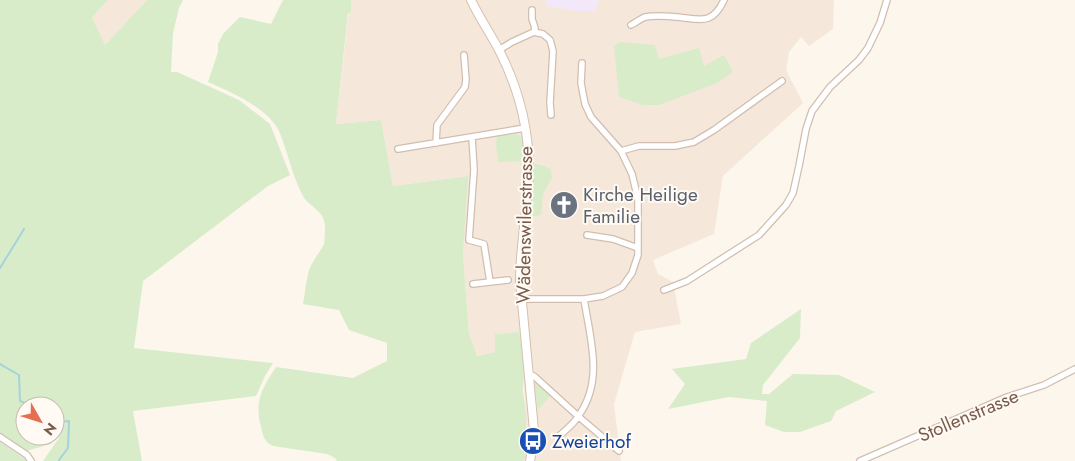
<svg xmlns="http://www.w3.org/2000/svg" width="1075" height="461" font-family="Jost,sans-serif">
<rect width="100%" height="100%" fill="#fdf6ec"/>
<path fill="#f5e8da" d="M108,0H147L104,46L92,18Z
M350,0H834L833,29L809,46L801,37L789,52L786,70L803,103L723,176L714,234L653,260L658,274L673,282L681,324L635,332L614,404L621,461H524L526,454V412L519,332L495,334V352L476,356L469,334L463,254L467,176L393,186L381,120L336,124Z"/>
<path fill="#f3e8fa" d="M546,0H599L595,11H579L547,6Z"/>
<path fill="#d8ecc9" d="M0,0H108L92,18L105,45L147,0H183L179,8L173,33L171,72H177L239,100L270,124L290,175L268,186L143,281L134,348L273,363L265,376L256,396L133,411L142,461H43L59,438L55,429V406H25V436H53L51,444L26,451L0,434Z
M283,0H351V13H348L336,124L381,120L393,186L468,176L463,254L469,334L477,356L495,352V334L519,332L524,357L523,391L526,412V454L524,461H337L335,458L327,454L273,446C264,442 263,435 261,427C254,400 262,389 276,367L353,378L387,361V343L349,330L339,310L303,304C305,293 306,281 309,270C313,260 320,252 324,244C325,238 325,230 325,225C324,210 309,207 303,196C292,176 288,152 279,131C268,108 231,92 208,82L218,52V44L223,34L240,17L271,24Z
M619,42L655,45L659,59L699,48L704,66L724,55L733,72L717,83L659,105H643L619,97L614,46Z
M515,134L521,136L523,142L524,161L498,162L496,144L497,136Z
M535,164L545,166L551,170L552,178L543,194L541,215L529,217L532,166Z
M801,309L800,338L763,385L762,394H769L793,374L839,375L875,392L836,411L831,421L800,432H784L765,425L767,401L729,397L668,409L685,384L672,369L746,359L751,343Z
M534,379H535L551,395L538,410Z
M0,442L24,458L26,461H0Z"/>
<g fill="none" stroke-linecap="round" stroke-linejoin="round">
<path stroke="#a5d3da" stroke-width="2" d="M0,268L24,229
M0,364L19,375L20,401L32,406
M55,422L69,421L68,448L59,460V461"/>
<defs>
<path id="street" d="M532,10V19L535,28L534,32
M631,25C635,23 640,19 645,17C655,15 667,16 677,17C700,19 712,26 724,0
M499,50L512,42L534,32L543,34L550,40L553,51L550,103L551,115
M472,137L474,170L469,240L484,244L490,282L473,284
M436,143L437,125L465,87L466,80L464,55
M398,149L525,128
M621,151L639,146H675L694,142L714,130L782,81
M587,235L613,239L638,248
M490,282L508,280
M664,290L687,281L759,235L786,205L793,193L799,166L806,129L812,111L830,87L859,60L868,48L880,23L887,0
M521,299H584L603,296L622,287L632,273L638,255V199L632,174L621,151L591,117L585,104L581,83L582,63
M528,373L535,377L579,417L619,451
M560,435C567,429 575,423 579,415C604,380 590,338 584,299
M0,437L27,455L31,461
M860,461L1007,397L1044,385L1075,369"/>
<path id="secondary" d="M471,0C479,17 490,33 499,50C518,87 529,129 529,171C528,208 520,244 520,281L534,430L533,445L530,461"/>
</defs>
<use href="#street" stroke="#d1beb0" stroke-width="8"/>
<use href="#secondary" stroke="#d6c0b0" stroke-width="10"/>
<use href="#street" stroke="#fff" stroke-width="5.5"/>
<use href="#secondary" stroke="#fff" stroke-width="8"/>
</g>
<defs>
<symbol id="church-disc" viewBox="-11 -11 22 22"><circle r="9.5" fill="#6b7280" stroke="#fffaf3"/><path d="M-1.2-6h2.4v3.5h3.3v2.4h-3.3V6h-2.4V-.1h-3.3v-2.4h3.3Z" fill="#fff"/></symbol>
<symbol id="bus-disc" viewBox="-11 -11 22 22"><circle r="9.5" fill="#1a4fb4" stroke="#fffaf3"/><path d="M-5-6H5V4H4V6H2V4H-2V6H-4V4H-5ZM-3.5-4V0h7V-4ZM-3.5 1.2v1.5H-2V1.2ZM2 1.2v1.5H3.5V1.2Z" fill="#fff"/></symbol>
</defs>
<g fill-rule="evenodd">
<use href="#church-disc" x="548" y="189" width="32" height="32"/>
<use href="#bus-disc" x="517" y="425" width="32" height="32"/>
</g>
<g text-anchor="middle" stroke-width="4" stroke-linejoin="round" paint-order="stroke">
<g font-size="19" fill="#5b616d" stroke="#fffaf3" text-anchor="start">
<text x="583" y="201">Kirche Heilige<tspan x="583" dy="22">Familie</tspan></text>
</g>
<g font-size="19" fill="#7a5c4d" stroke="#fffaf3">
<text transform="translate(524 225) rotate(-89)" y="7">Wädenswilerstrasse</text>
<text transform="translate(968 415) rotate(-23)" y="7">Stollenstrasse</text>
</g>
<g font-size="19" fill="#164399" stroke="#fffaf3" text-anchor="start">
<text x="552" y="448">Zweierhof</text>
</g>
</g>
<g transform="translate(40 421) rotate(129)"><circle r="24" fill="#fffaf3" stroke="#cabbb1"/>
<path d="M0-4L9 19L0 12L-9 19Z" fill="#e76f51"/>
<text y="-8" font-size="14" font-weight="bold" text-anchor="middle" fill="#7a5c4d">N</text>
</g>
</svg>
